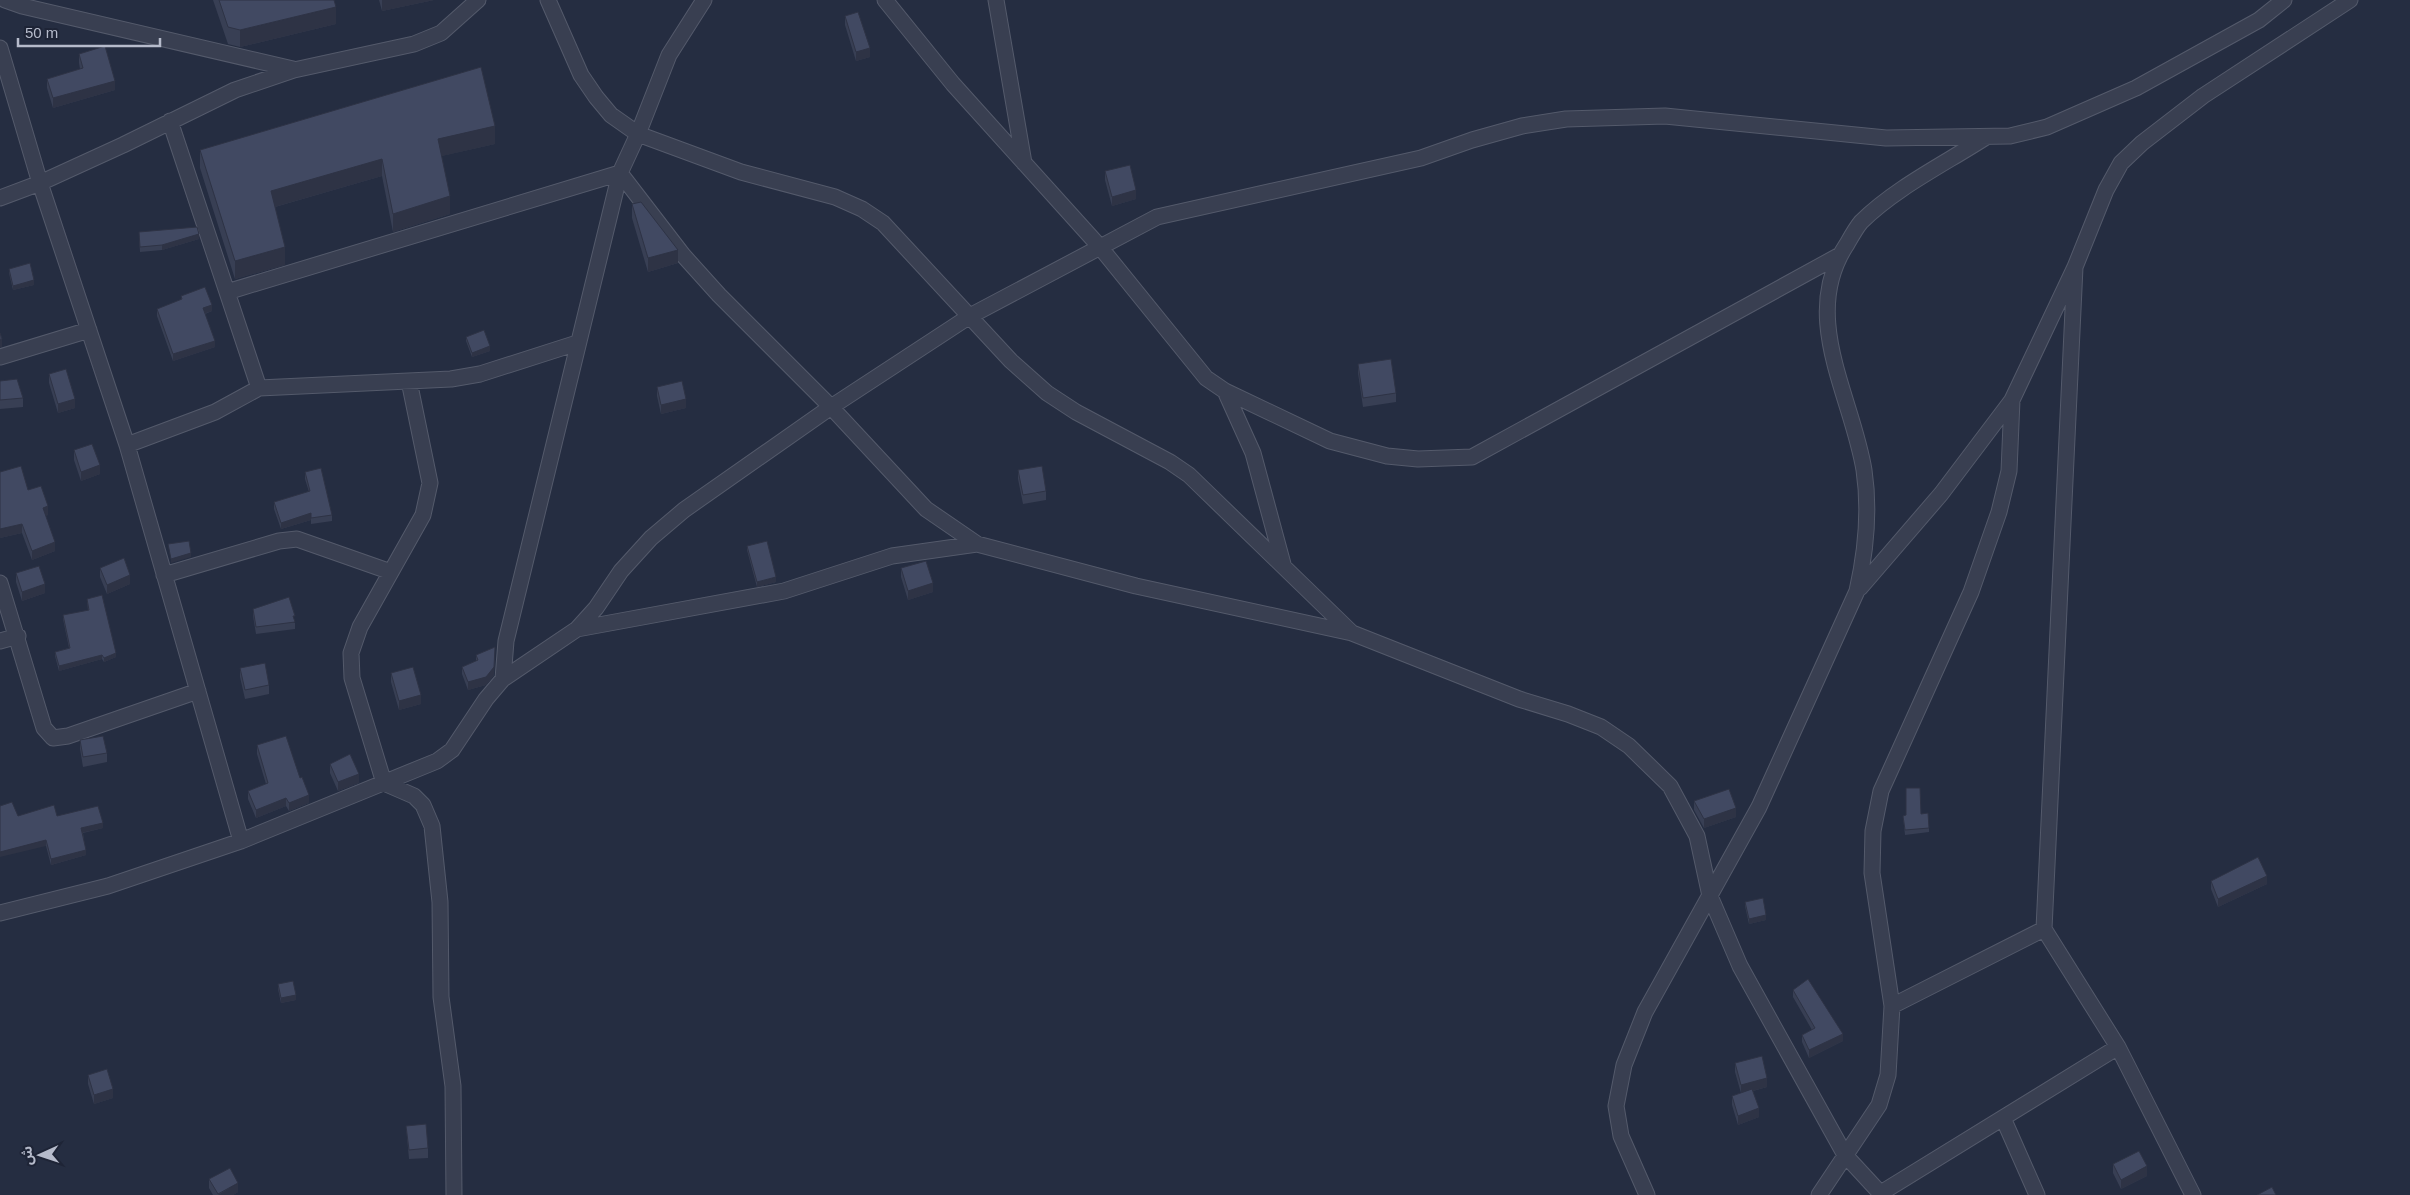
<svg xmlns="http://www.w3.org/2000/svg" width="2410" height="1195" font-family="Helvetica,'Noto Sans Arabic',sans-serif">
<rect width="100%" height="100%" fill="#252d41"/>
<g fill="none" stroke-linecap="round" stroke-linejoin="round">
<defs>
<path id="street" d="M5,0L22,6L293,69
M548,0L581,75L596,97L611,115L638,134L741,172L835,197L862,209L883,223L1011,361L1047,393L1076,412L1170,462L1189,475L1352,633
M885,0L953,84L1100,247L1206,378L1225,391L1330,441L1387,456L1418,459L1472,457L1840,255
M996,0L1024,163
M0,48L40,183L127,445L241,841
M170,121L259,388
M620,173L683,255L719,295L831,407L926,509L977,544L1136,586L1352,633L1519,699L1568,714L1601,727L1629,746L1670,786L1697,836L1710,896L1740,966L1845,1155L1882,1195
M0,198L40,183L123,145L235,90L294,70L414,44L441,33L478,0
M2075,267L2044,929L2118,1047L2193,1195
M227,292L620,173
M0,357L89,330
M409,381L430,483L423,515L360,627L351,653L352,678L384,783L414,796L423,805L432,826L440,902L441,997L453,1086L454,1195
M1225,391L1253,453L1283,564
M127,445L215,412L259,388L451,379L480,374L577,343
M164,575L279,541L297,539L391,572
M0,583L44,728L53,738L68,736L198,691
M1860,588L1941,494L2012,400L2075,267L2106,190L2121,163L2142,143L2203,96L2350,0
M577,629L784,591L892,556L977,544
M0,641L18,636
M503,679L506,641L620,173L638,134L669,55L704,0
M0,913L108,886L241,841L437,761L452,750L486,699L503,679L577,629L596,608L621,571L651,538L684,510L831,407L970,316L1157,217L1421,158L1472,140L1522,126L1566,119L1665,116L1886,138L2010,136L2047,127L2136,88L2259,20L2284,0
M1892,1006L2044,929
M2003,1118L2037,1195
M1881,1193L2118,1047
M1647,1195L1621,1136L1616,1106L1624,1065L1645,1012L1759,807L1857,591C1866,551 1870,510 1864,470C1852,396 1799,316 1847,244C1851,237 1856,228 1861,222C1895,188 1946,163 1986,137
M1819,1195L1879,1105L1888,1075L1892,1006L1872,873L1873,831L1881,791L1971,592L1999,512L2009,471L2012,400"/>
</defs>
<use href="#street" stroke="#545a6b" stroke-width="17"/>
<use href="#street" stroke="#393f51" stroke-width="15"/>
</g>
<path fill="#383f54" d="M213,0H334L336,24L240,47L228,44Z
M379,0H434L382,11Z
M845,16L870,57L856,61L845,25Z
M79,54L115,90L53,108L47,88V79L80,69L79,63Z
M495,144L441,156L450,214L393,232L382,176L275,207L285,265L235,279L200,168V150Z
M1105,171L1136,199L1112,206L1105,180Z
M632,204L678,263L648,272L632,218Z
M139,237L199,239L162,250L140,252Z
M9,269L34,285L13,290L9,273Z
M181,296L212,311L205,314L215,347L173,361L157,316V309L181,300Z
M466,337L490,351L472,357L466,341Z
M1358,364L1396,393V402L1363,407L1358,373Z
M49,374L75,408L58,413L49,383Z
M0,381L23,398V407L0,409Z
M657,387L686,408L661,414L657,396Z
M74,450L100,474L81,481L74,460Z
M1018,470L1046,491V500L1023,504L1018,479Z
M305,472L332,515V521L311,524V520L281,529L274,509V502L309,492L305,479Z
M28,490L48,515L45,516L55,551L32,560L22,533L0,538Z
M747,546L776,582L757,587L747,550Z
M100,568L130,584L107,594L100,577Z
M901,568L933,592L908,600L901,577Z
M16,573L45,593L22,601L16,582Z
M87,599L116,657L104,662L102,659L59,671L55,656V652L69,648L63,619V615L88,611Z
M253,609L295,623V629L256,634L253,616Z
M476,655H495L494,675L486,685L468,690L462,674V667L476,661Z
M240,668L269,685V694L245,699L240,677Z
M391,673L421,704L399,710L391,682Z
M80,740L107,753V762L83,767L80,749Z
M257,745L300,778L309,803L289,811L286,806L256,818L248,799V791L266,784L257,754Z
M330,764L359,783L338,791L330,773Z
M1694,801L1736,817L1704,828L1694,810Z
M1921,814L1929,828V832L1905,835L1903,816Z
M18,816H57L103,828L83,833L86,855L51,865L46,846Z
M2211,881L2267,884L2218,907L2211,889Z
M1745,902L1766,920L1749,924L1745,906Z
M278,984L296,1000L281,1003L278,989Z
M1793,990L1843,1041L1809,1058L1802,1042V1035L1812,1030L1793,997Z
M1735,1063L1767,1087L1753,1091L1759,1117L1738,1125L1732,1105V1096L1741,1093L1735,1072Z
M88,1075L113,1098L94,1104L88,1084Z
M406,1126L428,1148V1158L409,1159Z
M2113,1164L2147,1176L2121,1189L2113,1173Z
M209,1179L238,1192L233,1195H213L209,1188Z"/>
<path fill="#2e3345" d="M382,0H434L382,11Z
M336,7V24L240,47V30Z
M870,48V57L856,61V52Z
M115,81V90L53,108V98Z
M495,126V144L438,157V139Z
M382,159V176L271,208V191Z
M1136,190V199L1112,206V197Z
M450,196V214L393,232V214Z
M199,234V239L162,250V245Z
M285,247V265L235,279V261Z
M678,250V263L648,272V258Z
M34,280V285L13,290V286Z
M212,305V311L203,314V308Z
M2,339V347H0V340Z
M215,341V347L173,361V354Z
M490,346V351L472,357V353Z
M75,399V408L58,413V404Z
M686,399V408L661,414V405Z
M100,465V474L81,481V472Z
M48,506V515L43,517V508Z
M311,513V520L281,529V523Z
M22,524V533L0,538V529Z
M55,542V551L32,560V551Z
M191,553V557L171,563V559Z
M130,575V584L107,594V585Z
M776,577V582L757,587V582Z
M933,583V592L908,600V591Z
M45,584V593L22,601V592Z
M495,647L494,675L486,685L468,690V682Z
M116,653V657L104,662V658Z
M102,655V659L59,671V666Z
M421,695V704L399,710V701Z
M359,774V783L338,791V782Z
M309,795V803L289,811V803Z
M286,798V806L256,818V810Z
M1736,808V817L1704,828V819Z
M103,823V828L81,833V828Z
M46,840V846L0,857V852Z
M86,850V855L51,865V859Z
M2267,876V884L2218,907V899Z
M1766,915V920L1749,924V919Z
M296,995V1000L281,1003V998Z
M1843,1034V1041L1809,1058V1050Z
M1767,1078V1087L1741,1094V1085Z
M113,1089V1098L94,1104V1095Z
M1759,1108V1117L1738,1125V1116Z
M2147,1166V1176L2121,1189V1180Z
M238,1183V1192L233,1195H218Z"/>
<path fill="#414962" stroke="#2e3345" d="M219,0H334L336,7L240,30L228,27Z
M858,12L870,48L856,52L845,16Z
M105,46L115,81L53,98L47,79L83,68L79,54Z
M481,67L495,126L438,139L450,196L393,214L382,159L271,191L285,247L235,261L200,150Z
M1130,165L1136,190L1112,197L1105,171Z
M641,202L678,250L648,258L632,204Z
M197,227L199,234L162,245L140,247L139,232Z
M30,263L34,280L13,286L9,269Z
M205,287L212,305L203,308L215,341L173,354L157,309L182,299L181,296Z
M484,330L490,346L472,353L466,337Z
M0,333L2,339L0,340Z
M1391,359L1396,393L1363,398L1358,364Z
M66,369L75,399L58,404L49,374Z
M17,379L23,398L0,400V381Z
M682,381L686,399L661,405L657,387Z
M92,444L100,465L81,472L74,450Z
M21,466L28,490L41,486L48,506L43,508L55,542L32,551L22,524L0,529V472Z
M1042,466L1046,491L1023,495L1018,470Z
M321,468L332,515L311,518V513L281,523L274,502L310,491L305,472Z
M189,541L191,553L171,559L168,544Z
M767,541L776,577L757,582L747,546Z
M124,558L130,575L107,585L100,568Z
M926,561L933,583L908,591L901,568Z
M39,566L45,584L22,592L16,573Z
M102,595L116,653L104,658L102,655L59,666L55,652L70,648L63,615L89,610L87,599Z
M289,597L295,616H293L295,622L256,627L253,609Z
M495,647L494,667L486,677L468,682L462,667L478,660L476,655Z
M265,663L269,685L245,690L240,668Z
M413,667L421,695L399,701L391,673Z
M103,736L107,753L83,757L80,740Z
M286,736L300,778L302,777L309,795L289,803L286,798L256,810L248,791L268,783L257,745Z
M350,754L359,774L338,782L330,764Z
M1906,788H1920L1921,814L1928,813L1929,828L1905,830L1903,816L1906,815Z
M1729,789L1736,808L1704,819L1694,801Z
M12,802L18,816L54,805L57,816L98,806L103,823L81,828L86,850L51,859L46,840L0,852V806Z
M2258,857L2267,876L2218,899L2211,881Z
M1763,898L1766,915L1749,919L1745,902Z
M1808,979L1843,1034L1809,1050L1802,1035L1815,1028L1793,990Z
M293,981L296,995L281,998L278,984Z
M1762,1056L1767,1078L1741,1085L1735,1063Z
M107,1069L113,1089L94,1095L88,1075Z
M1752,1089L1759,1108L1738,1116L1732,1096Z
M426,1124L428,1148L409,1150L406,1126Z
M2139,1151L2147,1166L2121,1180L2113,1164Z
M230,1168L238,1183L218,1194L209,1179Z
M2272,1187L2276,1195H2257Z"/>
<g transform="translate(40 1155) rotate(267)" stroke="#1e2436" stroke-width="4" paint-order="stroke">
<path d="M0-4L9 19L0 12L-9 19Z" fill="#b6bbcb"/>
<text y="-8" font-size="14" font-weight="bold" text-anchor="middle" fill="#b6bbcb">ش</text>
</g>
<path d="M18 38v8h142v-8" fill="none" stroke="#b6bbcb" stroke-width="2.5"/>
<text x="25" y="38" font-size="15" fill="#b6bbcb" stroke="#1e2436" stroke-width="4" paint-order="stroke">50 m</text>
</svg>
